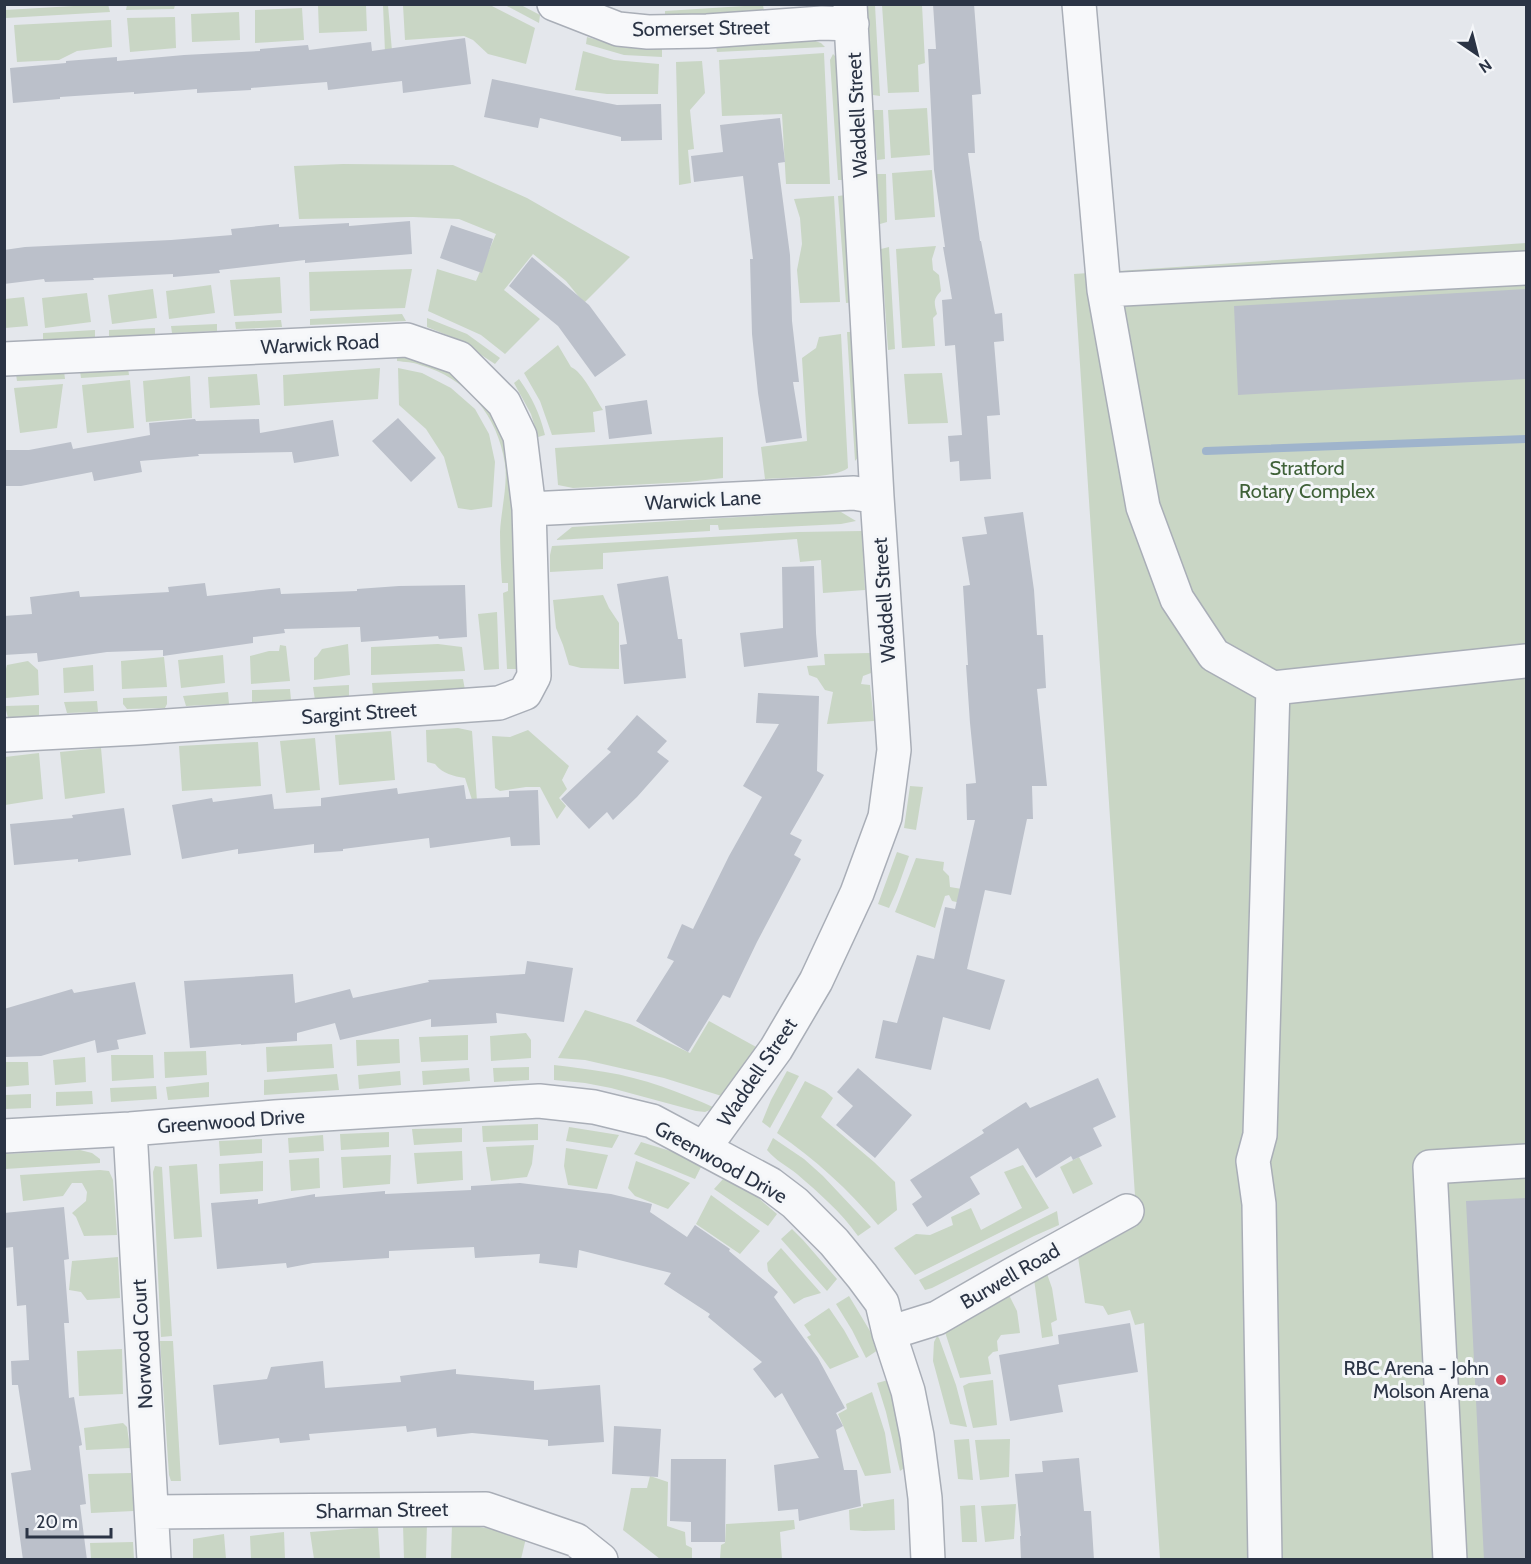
<svg xmlns="http://www.w3.org/2000/svg" width="1531" height="1564" font-family="Cabin,sans-serif">
<rect width="100%" height="100%" fill="#e4e7ec"/>
<path fill="#c9d6c5" d="M108,4L110,12L6,18L5,10Z
M488,4L535,28L526,64L488,54L473,40L464,36L405,40L403,5Z
M127,5V4L175,5L174,9L126,10Z
M318,5H366L367,31L319,33Z
M383,5H388L392,51L385,52Z
M505,5H521L540,15L539,23Z
M760,5H763L764,11L665,17V11Z
M866,5H875L880,96L873,95Z
M882,5H922L925,63L918,65L919,92L888,93Z
M302,8L304,40L255,43V10Z
M239,12L240,40L192,42L191,14Z
M175,17L176,48L130,52L127,18Z
M111,20L112,47L77,51L59,60L17,62L14,25Z
M587,37L622,47L662,49V57L624,55L586,44Z
M815,41L821,43L825,47L717,52L716,46Z
M583,51L614,60L659,64L658,94H607L575,90Z
M824,53L830,184H786L782,114L722,116L719,60Z
M833,54L838,59L846,180H838L830,60Z
M702,61L705,93L690,110L694,149L688,150L691,183L679,185L676,62Z
M927,108L930,155L891,158L888,110Z
M873,110H883L885,159L877,160Z
M343,164L453,165L527,198L630,257L584,303L566,281L533,254L504,290L540,319L505,354L481,335L428,311L437,269L476,281L496,234L459,219L413,217L299,219L294,166Z
M932,170L935,217L895,220L892,173Z
M876,174H886L887,222L880,224Z
M846,195L854,302L846,303L838,196Z
M834,196L840,302L800,303L797,270L802,244L800,218L794,199Z
M1526,243V1559H1160L1144,1323L1135,1325L1130,1310L1108,1315L1103,1306L1085,1303L1078,1257L1137,1226L1074,274Z
M936,246L932,259L933,270L939,275L941,291C933,299 934,303 937,314L933,318L935,346L902,348L896,249Z
M889,247L895,349L888,350L881,249Z
M412,269L405,308L310,311L309,272Z
M280,277L282,313L234,316L230,280Z
M211,285L215,313L169,319L166,291Z
M153,289L157,318L112,324L108,295Z
M87,293L91,322L45,328L42,298Z
M24,297L28,326L5,328V299Z
M402,314L406,321L310,325V319Z
M427,318L467,334L500,358L495,364L457,339L427,327Z
M281,320L282,327L236,329L235,322Z
M217,324V331L172,333L171,326Z
M155,328V335L109,337V330Z
M95,330V338L43,341V333Z
M847,332H854L859,456L855,461Z
M841,334L848,468C834,479 785,477 765,479L761,447L807,441L802,358L816,348L819,337Z
M558,345L571,367C583,372 595,398 603,410L593,412L595,432L552,435L540,401L524,373Z
M397,353L441,364L479,392L505,433L513,493V543L520,658L517,669H507L503,593L508,591V583H502C501,566 500,549 500,532C501,511 508,484 505,464C498,416 467,378 420,365C413,362 405,362 397,361Z
M128,368L129,375L81,378L80,371Z
M380,368L378,399L284,406L283,375Z
M398,368L422,373L451,388L475,409L489,434L495,462L492,507L471,510L458,508L444,457L426,429L399,405Z
M64,371L65,379L17,381L16,374Z
M942,373L948,423L908,424L904,374Z
M257,374L260,405L210,408L208,377Z
M190,376L192,418L146,422L143,381Z
M519,379C533,399 539,412 545,435L538,437L531,414L514,383Z
M130,380L134,428L87,433L82,385Z
M63,384L57,428L20,433L14,388Z
M723,437V478L688,482L573,488L558,485L555,448Z
M824,512H841L856,521L841,524L719,530L718,525H710V531L556,540L572,527Z
M862,531L865,590L823,593L821,560L800,562L797,539L603,553V569L550,572V555L552,546L798,532Z
M603,595L609,608L619,623V669L581,668L569,665L563,645L556,628L553,600Z
M497,612L499,669L484,670L478,614Z
M348,644L350,675L314,680V658L317,656L322,649Z
M438,644L462,647L465,671L371,675V647Z
M280,645L286,646L290,681L251,684L250,656L269,651H279Z
M870,653L871,673L863,676L861,684L870,685L874,721L827,724L833,692L825,690L817,678L809,675L807,666L825,665L824,654Z
M223,655L225,683L181,688L178,660Z
M164,657L167,687L122,689L121,661Z
M28,661L38,670L39,695L6,698L5,673L7,665Z
M93,665L94,691L64,693L63,668Z
M463,679L465,690L373,696L372,683Z
M349,685V697L315,700L313,687Z
M290,689L291,700L252,702V690Z
M228,692L229,704L186,706L183,696Z
M167,696V704L165,708L127,709L123,704V698Z
M97,701L98,712L67,713L64,702Z
M39,705V717L8,718L5,706Z
M458,728L472,731L477,801L473,803L465,778C453,776 443,774 435,764L427,762L426,730Z
M528,730L569,766L562,780L567,789L559,798L566,806L557,819L540,787H526L500,791L495,788L492,736L510,737Z
M391,731L395,780L339,785L335,735Z
M315,738L320,790L286,793L280,741Z
M258,742L261,786L182,791L179,746Z
M101,748L105,793L65,799L60,752Z
M39,753L43,799L5,805V757Z
M910,786L923,787L916,830L904,828Z
M897,852L909,856L897,890L889,908L878,904Z
M916,858L944,862L943,870L949,876L950,887L974,891L970,905L952,901L949,895L945,896L935,928L895,912Z
M585,1010L630,1024L690,1053L709,1021L758,1048L728,1098L664,1078L585,1060L558,1058Z
M526,1033L531,1040V1058L491,1061L490,1036Z
M468,1035V1060L421,1062L419,1037Z
M399,1039L400,1063L357,1066L356,1040Z
M332,1044L334,1068L267,1072L266,1047Z
M206,1051L207,1075L165,1078L164,1052Z
M111,1055H153L154,1078L112,1081Z
M85,1057L86,1082L55,1085L53,1060Z
M5,1062H28L29,1085L5,1087Z
M554,1065C571,1067 588,1069 605,1072C643,1078 680,1092 715,1108L705,1112L696,1111L611,1088L585,1083L554,1080Z
M529,1067V1080L494,1082L493,1068Z
M469,1068L470,1081L423,1085L422,1071Z
M400,1071L401,1085L359,1089L358,1075Z
M787,1071L799,1076L770,1128L762,1122L771,1100Z
M337,1074L339,1090L264,1095V1080Z
M805,1081L825,1091L833,1098L821,1117L874,1162L895,1182L897,1210L878,1225C849,1190 815,1159 777,1133Z
M209,1082V1097L168,1100L166,1087Z
M156,1086L157,1099L111,1102L110,1088Z
M92,1091L93,1104L56,1106V1092Z
M31,1094V1108L5,1109V1095Z
M538,1124V1140L483,1142L482,1126Z
M569,1127L619,1135L612,1148L566,1141Z
M462,1128V1142L414,1145L412,1129Z
M389,1132V1147L341,1150L340,1134Z
M323,1135L324,1151L289,1153L288,1138Z
M773,1138L804,1159L823,1176L871,1227L858,1236C841,1212 819,1193 797,1174C787,1166 775,1160 767,1150Z
M262,1139V1153L220,1156L219,1141Z
M641,1142L677,1153L702,1165L695,1179L634,1154Z
M534,1145L532,1164L527,1177L491,1181L486,1147Z
M566,1148L608,1155L597,1189L568,1185L564,1166Z
M80,1150L92,1153L100,1159V1163L5,1169V1154Z
M462,1151L463,1180L417,1184L414,1153Z
M391,1155L390,1184L343,1188L341,1157Z
M1079,1157L1093,1184L1073,1194L1060,1167Z
M319,1158L320,1188L291,1191L289,1160Z
M263,1161V1191L220,1194L219,1164Z
M636,1161L670,1174L690,1183L668,1209L635,1196L628,1188Z
M197,1164L202,1237L174,1239L169,1166Z
M1023,1165L1049,1208L915,1275L894,1248L916,1234L930,1235L953,1225L951,1217L971,1208L981,1230L1022,1208L1004,1172Z
M155,1166L162,1167L172,1336L161,1337L153,1172Z
M100,1170L109,1171L113,1180L117,1235L84,1236L76,1217L72,1213L86,1201L87,1192L82,1183H72L63,1196L23,1201L20,1175Z
M723,1179L756,1196L777,1214L768,1226L714,1189Z
M711,1195L760,1231L740,1254L696,1224Z
M1057,1211L1059,1225L1034,1236L932,1288L925,1290L919,1280Z
M792,1229L803,1240L837,1279L827,1291L781,1239Z
M781,1248L821,1293L804,1298L794,1304L768,1271L767,1263Z
M118,1257L120,1298L87,1300L81,1292L69,1290L72,1261Z
M1046,1271L1052,1288L1057,1320L1051,1323L1053,1336L1042,1338L1034,1279Z
M1007,1291L1017,1311L1020,1333L1001,1335L997,1341L998,1351L993,1352L988,1357L991,1374L960,1378L944,1329Z
M849,1296L870,1331L878,1350L866,1358L852,1330L836,1304Z
M829,1308L844,1330L859,1357L830,1369L807,1337L811,1335L804,1325Z
M937,1336L939,1338L956,1385L967,1427L950,1424L933,1361L934,1342Z
M160,1341H173L181,1481H171L169,1475Z
M122,1349L123,1394L79,1396L77,1351Z
M892,1379L912,1463L900,1471L886,1412L877,1383Z
M993,1380L997,1425L973,1428L963,1386L969,1383Z
M872,1392L885,1433L891,1473L865,1476L838,1414L847,1409L846,1404Z
M123,1423L127,1427L130,1448L86,1450L84,1428Z
M969,1439L973,1480L958,1479L954,1440Z
M1010,1439L1009,1477L980,1480L975,1440Z
M131,1473L134,1511L91,1513L88,1474Z
M650,1476L668,1482L667,1526L685,1532L686,1545L692,1548V1559H660L623,1530L631,1488H647Z
M894,1499L895,1530L864,1531L850,1530L849,1510L863,1507V1504Z
M1016,1504L1014,1539L985,1542L981,1506Z
M975,1505L977,1542H962L960,1506Z
M794,1520L795,1529L780,1532L782,1559H720L721,1545L725,1543L726,1524Z
M427,1523L426,1559H404L403,1525Z
M452,1523L486,1528L526,1538L521,1559L451,1560Z
M378,1527L380,1559H314L310,1532Z
M284,1532L285,1559H251L250,1536Z
M224,1534L226,1559H193V1539Z
M133,1542L134,1559H91L90,1543Z"/>
<g fill="none" stroke-linecap="round" stroke-linejoin="round">
<path stroke="#9fb4cc" stroke-width="8" d="M1206,451L1526,439"/>
</g>
<path fill="#bbc0ca" d="M933,4H974L981,94L972,95L975,153H968L980,241H981L995,314L1002,313L1004,341L994,342L1000,415L987,416L991,479L960,481L959,461L950,462L948,436L962,435L955,345L945,346L942,300L952,299L943,247H945L934,170L928,49H936Z
M465,38L471,84L403,93L402,81L328,90L327,82L251,88V90L197,93V89L134,94V92L60,97V99L13,103L10,68L66,63V61L117,57V61L184,55L260,51V49L308,45L309,50L371,42L372,51Z
M492,79L617,105L661,104L662,140L621,141V137L540,118L538,128L484,117Z
M780,118L785,162L778,163L790,255L792,321L799,382H793L802,438L766,443L758,393L752,334L750,259H753L743,176L694,182L691,156L723,152L720,125Z
M410,221L412,254L305,263V260L219,270L220,273L173,277V274L93,278L94,280L45,282L44,279L4,284V250L25,247L171,240L232,235L231,229L279,224V227L349,223V226Z
M451,225L493,239L482,273L440,258Z
M532,257L589,305L626,355L595,377L558,326L509,286Z
M1527,289V379L1238,395L1234,306Z
M647,400L652,434L609,439L605,406Z
M398,418L436,458L411,482L372,441Z
M195,419L196,421L259,419L260,433L333,420L339,456L294,463L292,452L198,454L199,456L140,461L142,472L94,481L92,472L21,486H4V450H29L71,442L73,449L150,435L149,423Z
M1023,512L1034,590L1037,635H1043L1046,688L1037,689L1047,786H1032L1033,819H1027L1011,895L985,890L967,969L1005,980L990,1030L943,1017L931,1070L875,1058L883,1020L897,1023L917,955L934,959L945,907L955,909L975,820H967L966,784L976,783L970,723L966,665H968L963,586L970,585L962,537L987,534L984,517Z
M814,566L816,633L818,657L744,667L740,633L783,628L782,567Z
M668,576L678,639H682L686,678L624,684L620,645L627,644L617,584Z
M205,583L207,596L280,588L281,594L357,591V589L399,586L465,585L467,637L439,639L438,636L361,642L360,627L284,629L285,633L253,637V643L163,656V650L107,652L38,662L37,653L4,655V616L32,614L30,597L79,591L80,597L169,592L168,587Z
M758,693L819,696L817,771L824,775L790,834L802,840L794,855L801,859L757,942L730,998L723,995L688,1052L636,1021L674,961L667,958L682,924L693,929L729,856L762,797L743,786L779,724L756,723Z
M637,715L667,741L657,752L669,761L637,797L613,820L607,812L589,829L561,799L611,752L607,749Z
M464,785L466,799L509,797V791L538,790L540,845L511,846L510,837L430,848L429,838L343,849V851L314,853V844L238,854V849L182,859L172,805L212,798L213,802L272,794L274,809L321,806V798L397,788L398,794Z
M124,808L131,855L78,862V859L14,865L10,824L73,818L72,815Z
M527,961L573,968L564,1022L496,1013L497,1023L431,1027V1019L340,1040L335,1023L297,1033V1041L241,1045V1044L190,1048L184,981L293,974L295,1003L350,989L353,998L429,982L428,980L525,974Z
M135,982L146,1034L117,1040L119,1049L97,1053L95,1040L41,1056L4,1057V1009L72,989L74,993Z
M858,1068L912,1115L875,1158L836,1125L853,1106L837,1092Z
M1098,1078L1116,1117L1093,1128L1102,1146L1073,1160L1071,1156L1036,1178L1018,1148L970,1177L980,1194L927,1227L912,1204L922,1197L910,1180L984,1133L982,1130L1026,1102L1030,1108Z
M520,1183L611,1194L652,1204L650,1212L687,1237L695,1225L730,1249L729,1251L778,1292L774,1297L818,1358L845,1408L836,1413L843,1426L836,1430L844,1470H857L861,1506L799,1521L798,1509L778,1511L774,1465L819,1458L782,1393L775,1398L753,1369L762,1362L708,1317L710,1314L664,1284L671,1273L579,1250L577,1268L539,1263L540,1254L475,1258L474,1247L389,1251V1258L313,1263L287,1268L286,1263L217,1269L211,1203L258,1199V1204L315,1194V1197L385,1191V1194L471,1190V1186Z
M1527,1198V1560H1484L1466,1201Z
M64,1207L69,1259L64,1260L69,1323H64L69,1398L74,1397L82,1445L79,1446L86,1504L80,1505L87,1560H23L11,1473L31,1470L18,1385H12L11,1361L29,1360L26,1305L17,1306L13,1247L4,1248V1213Z
M1130,1323L1138,1372L1058,1385L1063,1412L1010,1421L999,1355L1059,1344L1058,1335Z
M323,1361L325,1388L401,1382L400,1376L456,1369V1374L534,1381V1390L600,1385L604,1442L548,1446V1440L472,1433L437,1437L436,1428L407,1432L406,1426L309,1434L310,1440L280,1443L279,1438L219,1445L213,1385L267,1379L271,1367Z
M614,1426L661,1429L658,1477L612,1474Z
M1079,1458L1084,1511H1091L1094,1560H1021L1020,1536H1021L1015,1474L1043,1472L1042,1461Z
M671,1459H726L725,1542H691V1522L670,1521Z"/>
<g fill="none" stroke-linecap="round" stroke-linejoin="round">
<defs>
<path id="minor" d="M554,4L618,29L648,32L707,31L822,23L852,24
M1079,4L1104,290L1143,507L1177,599L1214,655L1273,688
M1104,290L1526,268
M4,359L407,340L459,358L504,403L520,436L529,509L534,676L525,693L499,703L138,728L4,735
M529,509L854,493L877,497
M130,1129L154,1560
M4,1136L130,1129L275,1117L539,1101L594,1107L652,1121L770,1184L795,1203L834,1242L862,1276L882,1303L889,1333L908,1391L917,1436L925,1498L928,1560
M704,1148L776,1049L816,981L857,893L885,817L894,750L877,497L850,4
M889,1333L937,1318L1015,1273L1127,1211
M152,1512L486,1509L576,1540L601,1560
M1265,1560L1259,1204L1253,1161L1260,1135L1273,688L1526,661
M1450,1560L1430,1167L1526,1161"/>
</defs>
<use href="#minor" stroke="#a9aeb7" stroke-width="36"/>
<use href="#minor" stroke="#f7f8fa" stroke-width="33"/>
</g>
<circle fill="#d1495b" stroke="#f4f6f9" stroke-width="2" cx="1501" cy="1380" r="6"/>
<g text-anchor="middle" stroke-width="6" stroke-linejoin="round" paint-order="stroke">
<g font-size="20" fill="#2b3445" stroke="#f4f6f9">
<text transform="translate(701 28) rotate(-1)" y="7">Somerset Street</text>
<text transform="translate(857 115) rotate(-93)" y="7">Waddell Street</text>
<text transform="translate(320 344) rotate(-3)" y="7">Warwick Road</text>
<text transform="translate(703 500) rotate(-3)" y="7">Warwick Lane</text>
<text transform="translate(884 600) rotate(-94)" y="7">Waddell Street</text>
<text transform="translate(359 713) rotate(-4)" y="7">Sargint Street</text>
<text transform="translate(757 1072) rotate(-56)" y="7">Waddell Street</text>
<text transform="translate(231 1121) rotate(-4)" y="7">Greenwood Drive</text>
<text transform="translate(721 1162) rotate(29)" y="7">Greenwood Drive</text>
<text transform="translate(1010 1276) rotate(-30)" y="7">Burwell Road</text>
<text transform="translate(142 1344) rotate(-93)" y="7">Norwood Court</text>
<text transform="translate(382 1510) rotate(-1)" y="7">Sharman Street</text>
</g>
<g font-size="20" fill="#3f6138" stroke="#f4f6f9">
<text x="1307" y="475">Stratford<tspan x="1307" dy="23">Rotary Complex</tspan></text>
</g>
<g font-size="20" fill="#2b3445" stroke="#f4f6f9" text-anchor="end">
<text x="1489" y="1375">RBC Arena - John<tspan x="1489" dy="23">Molson Arena</tspan></text>
</g>
</g>
<rect width="1531" height="1564" fill="none" stroke="#2b3445" stroke-width="12"/>
<g transform="translate(1477 54) rotate(145)" stroke="#f4f6f9" stroke-width="4.5" paint-order="stroke">
<path d="M0-4.5L10 22L0 15L-10 22Z" fill="#2b3445"/>
<text y="-9" font-size="16" font-weight="bold" text-anchor="middle" fill="#2b3445">N</text>
</g>
<path d="M27 1528v9h84v-9" fill="none" stroke="#2b3445" stroke-width="3"/>
<text x="36" y="1528" font-size="18" fill="#2b3445" stroke="#f4f6f9" stroke-width="4.5" paint-order="stroke">20 m</text>
</svg>
